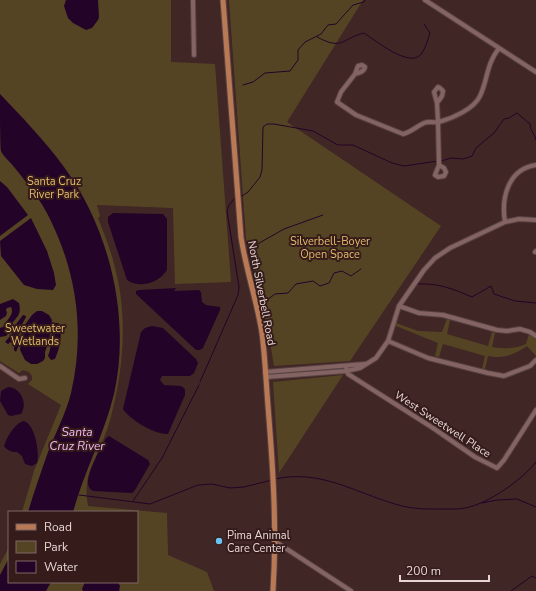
<svg xmlns="http://www.w3.org/2000/svg" width="536" height="591" font-family="'Nunito Sans',sans-serif">
<rect width="100%" height="100%" fill="#402625"/>
<path fill="#554424" d="M0,0H171V62L215,64L231,282L175,284L173,208L97,205L100,216L98,218C105,236 112,253 116,272C128,320 123,373 110,420C107,431 102,443 97,454C93,464 87,474 87,485C86,492 87,500 88,506L167,513L168,555L207,572L214,591H0V564L9,547V582H137V512H22L34,471L61,405L28,384L32,380V376L29,372L23,370L19,373L0,361Z
M229,0H363L287,122L441,226L350,361L274,366L269,336L246,238Z
M447,319L450,320L447,334L488,346L492,332L495,333L492,347C504,349 515,349 526,344L529,334L536,339V356L527,346C513,355 505,359 488,356L485,369H482L485,356L443,344L439,357L435,356L438,343L396,326V323L418,331L442,332Z
M343,375L279,473L273,382Z"/>
<path fill="#240328" d="M66,0H98L99,17L98,20L92,28L86,30L73,23L68,18L64,6Z
M0,94C22,117 45,141 64,167C110,229 131,319 114,394C104,435 84,472 73,512H28C34,492 41,472 48,452C56,432 66,413 71,393C85,332 77,274 50,219C41,200 27,183 14,167C10,162 3,156 1,151C0,147 0,102 0,94Z
M0,181L7,187L28,215L0,236Z
M113,213L163,214L167,219V270C159,283 140,289 127,280L108,222V217Z
M31,218L47,251L54,273L56,285L53,290L37,289L24,285L1,256L0,241Z
M176,288L174,291L199,290L201,292L202,302L206,305L220,307V310L203,348L200,350H196L136,294V291L139,290Z
M13,299L19,303C23,320 11,317 9,333L6,336L0,337V328L3,327C6,320 15,315 11,307L7,308L6,310L7,313L6,316L0,320V304Z
M37,311H42L49,315L52,320L49,341L45,352V358L43,361L37,364H31L25,360L20,350L22,329L32,315Z
M23,315L26,316V317L20,328L18,347L16,352L14,350V341H12L8,344L5,342L12,334L13,328Z
M55,323H58L60,325C62,338 60,347 55,359L51,360L48,356C53,344 50,331 55,323Z
M152,326L163,328L196,359L198,363L194,373L190,376H162L160,380L164,385L181,386L185,389V395L168,434C155,435 129,419 123,409L141,332L145,328Z
M8,387C21,388 28,403 21,414L11,416L8,415L0,401L1,391Z
M24,421C35,424 40,453 37,463L32,466L25,464L22,456L17,452C11,452 7,450 4,446C7,437 15,423 24,421Z
M109,436L148,460L150,464L135,490L132,493L93,491C90,489 88,487 88,483C88,470 100,450 106,438Z
M9,558V582H51L46,591H0V575Z
M85,582H118L120,586L119,591H83L82,589Z"/>
<g fill="none" stroke-linecap="round" stroke-linejoin="round">
<path stroke="#240328" stroke-width="1" d="M317,37C344,51 340,39 364,33C375,40 411,70 422,53C426,47 428,39 430,33L424,24
M243,85L253,82L265,73L290,71L298,60V50L305,42L321,34L328,25L336,24L353,5L364,2L365,0
M441,161L451,158L463,159L472,156L476,148L494,133L504,119L509,118L517,113L530,124C530,131 535,134 536,140
M239,196H242L248,192L260,177L262,170L263,127L267,124H274L313,131L338,145H353L392,163L404,166L438,161
M247,253L252,250L254,246L284,229L323,215
M418,284C439,283 453,289 472,297L491,286L494,294L515,301L536,303
M259,306L275,294L288,293L296,284L313,281L320,286L329,283L334,273L342,271L351,276L361,269
M200,382L238,295L239,287L227,211L229,205L236,197
M275,479C320,469 354,492 395,504C413,510 432,509 450,509C455,509 460,509 465,508C488,504 522,480 536,462
M79,495L150,504L198,485L212,484L230,488L244,487L272,480
M133,501L162,458L199,385
M482,503L497,500L517,499L536,507
M511,591L532,576L536,578"/>
<defs>
<path id="minor" d="M193,0L194,55
M425,0L536,72
M355,74C359,73 364,72 365,67L362,65L358,66L355,74L341,92L337,102L356,115L403,134C411,132 417,126 424,123C429,121 435,123 439,122C453,118 474,109 480,96C488,79 486,65 499,48
M437,103L442,96L443,91L440,88L438,87L434,92L437,103L438,122L439,165L435,175L438,177L444,176L446,172L444,168L439,165
M505,222C501,198 508,169 536,165
M535,252L536,251
M399,306L419,313L443,315L497,330L507,331L520,329L530,332L536,336
M388,341L428,358L488,373L504,376L530,366L536,360
M0,366L19,379L25,378
M346,367L348,374L433,428L475,457L497,468L504,460L536,410
M265,372L365,364
M266,377L346,371L360,368L376,358L388,341L399,306L424,270L435,258L450,248L505,222L519,219L536,220
M276,542L351,591"/>
<path id="major" d="M223,0L241,237C246,270 257,301 262,333C265,357 266,381 268,406C273,468 277,528 273,591"/>
</defs>
<use href="#minor" stroke="#584242" stroke-width="6"/>
<use href="#major" stroke="#584242" stroke-width="7"/>
<use href="#minor" stroke="#836462" stroke-width="4"/>
<use href="#major" stroke="#ba7955" stroke-width="5"/>
</g>
<circle fill="#6bc3f2" stroke="#351c1b" stroke-width="1.5" cx="219" cy="541" r="4"/>
<g text-anchor="middle" stroke-width="4" stroke-linejoin="round" paint-order="stroke">
<g font-size="11" fill="#e4bb6b" stroke="#351c1b">
<text x="54" y="185">Santa Cruz<tspan x="54" dy="13">River Park</tspan></text>
<text x="330" y="245">Silverbell-Boyer<tspan x="330" dy="13">Open Space</tspan></text>
<text x="35" y="332">Sweetwater<tspan x="35" dy="13">Wetlands</tspan></text>
</g>
<g font-size="11" fill="#e8d6d5" stroke="#351c1b">
<text transform="translate(262 293) rotate(79)" y="4">North Silverbell Road</text>
<text transform="translate(443 424) rotate(33)" y="4">West Sweetwell Place</text>
</g>
<g font-size="11" fill="#e8d6d5" stroke="#351c1b" text-anchor="start">
<text x="227" y="539">Pima Animal<tspan x="227" dy="13">Care Center</tspan></text>
</g>
<g font-size="12" font-style="italic" fill="#f2b7f8" stroke="#351c1b">
<text x="77" y="436">Santa<tspan x="77" dy="14">Cruz River</tspan></text>
</g>
</g>
<rect x="8" y="511" width="130" height="72" fill="#351c1b" stroke="#7d6665"/>
<rect x="16" y="524" width="20" height="6" fill="#ba7955" stroke="#7d6665"/>
<text x="44" y="531" font-size="12" fill="#e8d6d5">Road</text>
<rect x="16" y="541" width="20" height="12" fill="#554424" stroke="#7d6665"/>
<text x="44" y="551" font-size="12" fill="#e8d6d5">Park</text>
<rect x="16" y="561" width="20" height="12" fill="#240328" stroke="#7d6665"/>
<text x="44" y="571" font-size="12" fill="#e8d6d5">Water</text>
<path d="M400 575v6h89v-6" fill="none" stroke="#e8d6d5" stroke-width="2"/>
<text x="406" y="575" font-size="12" fill="#e8d6d5" stroke="#351c1b" stroke-width="3" paint-order="stroke">200 m</text>
</svg>
